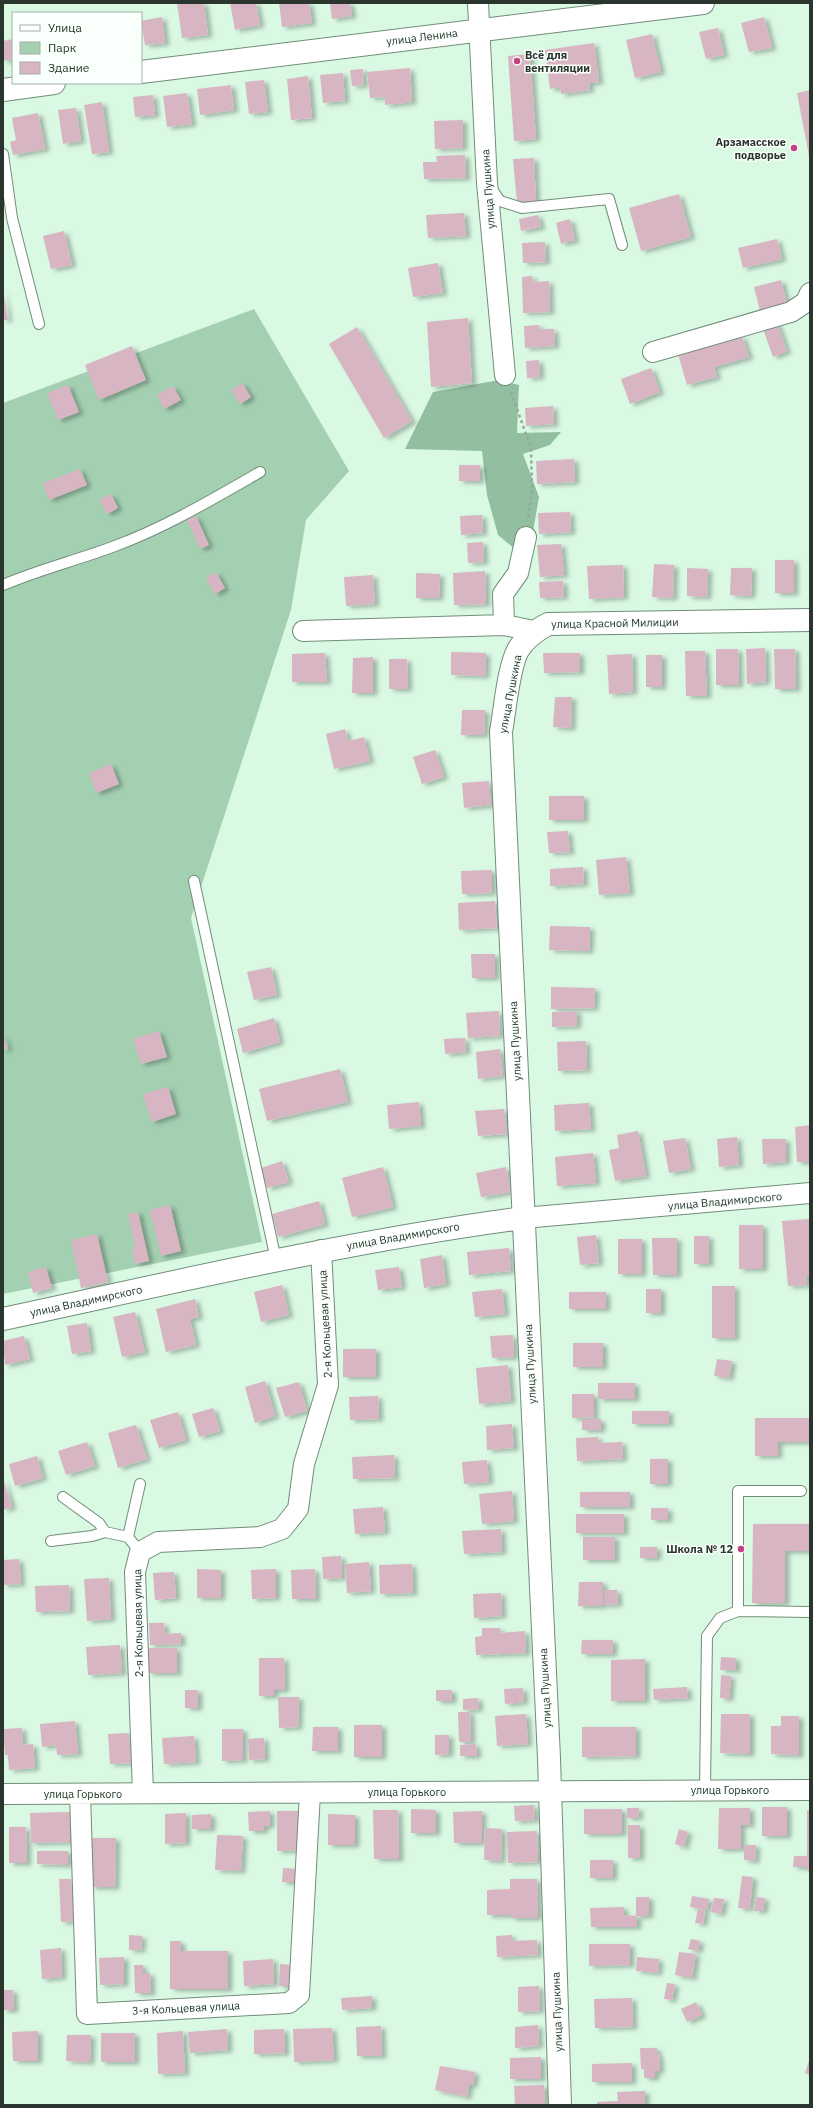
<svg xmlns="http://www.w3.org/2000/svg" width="813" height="2108" font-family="'IBM Plex Sans',sans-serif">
<defs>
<filter id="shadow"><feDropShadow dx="4.5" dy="2.5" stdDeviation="2" flood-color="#0004"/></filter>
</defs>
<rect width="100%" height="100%" fill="#daf9e3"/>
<path fill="#a4d0b2" d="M254,309L349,471L306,520L291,610L191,918L262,1242L3,1294V403Z"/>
<path fill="#93bfa1" d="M499,380L519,385L517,433L561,432L550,445L523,454L539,497L528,560L498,535L487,495L482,451L405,449L433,392Z"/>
<path fill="#d8b5c2" filter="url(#shadow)" d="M177,3H204L208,35L182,38Z
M230,3H256L260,25L235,30Z
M279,3H309L312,23L282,27Z
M330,3H350L352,16L332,19Z
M162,17L165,43L145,45L141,21Z
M764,17L772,48L749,52L741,23Z
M718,28L724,55L706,59L699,32Z
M652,34L661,72L635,78L626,40Z
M13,39V59L3,61V41Z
M594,43L599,82L589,83L590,90L561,94L560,87L550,89L545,50Z
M530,54L536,139L514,141L508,56Z
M410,68L412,102L385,105V97L370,98L367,72Z
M363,69L364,85L352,86L350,70Z
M343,73L345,101L323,103L320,75Z
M308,76L312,118L291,120L287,79Z
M264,80L268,112L249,114L245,82Z
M231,85L234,110L200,115L197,89Z
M810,90V156H809L797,93Z
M187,93L192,124L167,127L163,96Z
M153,95L155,115L135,117L133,97Z
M102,102L109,152L92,154L84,105Z
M76,108L81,141L63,144L58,110Z
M38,113L45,149L13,155L10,142L16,140L12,118Z
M463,120V148L435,149L434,121Z
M465,155L466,178L424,179L423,162H437L436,156Z
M534,158L536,202L517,203L513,159Z
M679,194L691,237L641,251L629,208Z
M464,213L466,236L428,238L426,215Z
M538,215L541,227L521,231L519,219Z
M570,219L575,240L561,244L556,223Z
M64,231L72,265L51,269L43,236Z
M777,239L782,259L743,268L738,248Z
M545,242L546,262L523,263L522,243Z
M438,263L443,293L413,297L408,268Z
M532,276L533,282L549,281L550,312L523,313L522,277Z
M781,280L787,304L760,311L754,287Z
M3,289L8,320H3Z
M468,318L472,383L431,387L427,322Z
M776,321L787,351L773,357L762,326Z
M539,325V329H554L555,346L525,348L524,326Z
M357,327L412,421L384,438L329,344Z
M742,336L749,357L714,367L717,377L687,385L678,354Z
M132,346L146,380L99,400L85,365Z
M539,360L540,377L527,378L526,361Z
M651,368L660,392L630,404L621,379Z
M242,383L251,397L240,404L231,390Z
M68,385L79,412L58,420L47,393Z
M173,386L181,400L164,409L157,395Z
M553,406L554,424L526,426L525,408Z
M574,459L575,482L537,484L536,461Z
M459,465H480V481H459Z
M80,469L87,485L49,500L43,483Z
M111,494L118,508L107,514L99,500Z
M570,512L571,532L539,534L538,513Z
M482,515L483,533L461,535L460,516Z
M196,516L209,545L200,549L187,520Z
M483,542L484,562L468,563L467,543Z
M561,544L564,575L540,577L537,545Z
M775,560H794V593H775Z
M654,564L674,565L673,598L652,597Z
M623,565L624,597L589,599L587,566Z
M687,568L708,569L707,597L687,596Z
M731,568H752L751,596L730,595Z
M485,571L486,604L454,605L453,573Z
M216,572L225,588L215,594L206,578Z
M416,573L440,574L439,598H416Z
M373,575L375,604L346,606L344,577Z
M563,581L564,597L540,598L539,582Z
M765,648L766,682L747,684L746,649Z
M716,649H738L739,685H716Z
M774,649H795L796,689H775Z
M685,651H705L707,696H686Z
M451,652L486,653L485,676L451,675Z
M325,653L327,682H292V654Z
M543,653H580V672L544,673Z
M632,654L633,692L609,694L607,655Z
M646,655H662V687H646Z
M373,657V693H352L353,658Z
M389,659H407L408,689H389Z
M555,697H572L571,728L553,727Z
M462,710H485L484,735H461Z
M345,729L348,741L364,737L370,761L334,769L326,734Z
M435,750L444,777L422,784L413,757Z
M111,764L119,784L96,793L89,773Z
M489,781L491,805L464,808L462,783Z
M549,796H584V820H549Z
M568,831L570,852L549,853L547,832Z
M626,857L630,893L599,895L596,860Z
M583,867L584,884L550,886V869Z
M492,870V893L462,894L461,871Z
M495,901L497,928L459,930L458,903Z
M550,926L590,927L589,951L549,950Z
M471,954H495V978H472Z
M271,967L277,995L254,1000L247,972Z
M551,987L595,988L594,1008L551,1009Z
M499,1011L500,1036L468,1038L466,1013Z
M577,1011V1026L552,1027V1012Z
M274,1018L280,1042L243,1053L237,1029Z
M159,1031L167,1057L141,1064L133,1039Z
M3,1033L8,1049L3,1050Z
M465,1038L466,1052L445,1054L444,1039Z
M586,1041L587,1070L558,1071L557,1042Z
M500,1049L503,1076L478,1079L476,1052Z
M340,1069L348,1102L267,1121L259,1089Z
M168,1087L176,1114L152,1122L143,1094Z
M419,1102L421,1126L389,1129L387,1105Z
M589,1103L591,1129L555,1131L554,1105Z
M504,1109L507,1134L478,1136L475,1111Z
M810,1125V1162H797L795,1127Z
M638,1131L646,1176L615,1181L609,1150L619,1148L617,1135Z
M737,1137L739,1165L719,1167L717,1139Z
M685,1138L691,1169L669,1173L663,1141Z
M762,1139H786V1162L763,1164Z
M593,1153L596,1183L557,1186L555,1157Z
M282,1161L289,1182L267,1188L261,1168Z
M383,1167L393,1207L352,1217L342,1178Z
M506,1167L511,1192L481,1197L476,1173Z
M319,1201L325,1224L278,1237L272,1214Z
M170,1205L181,1251L161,1256L150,1210Z
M138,1212L149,1261L135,1264L132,1248L135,1247L128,1214Z
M810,1219V1276H806L807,1285L788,1286L782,1221Z
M739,1225H763V1269H739Z
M97,1234L108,1282L81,1288L71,1240Z
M596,1235L599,1263L580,1265L577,1237Z
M694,1236H709V1264H694Z
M652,1238H677V1275H653Z
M618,1239H642V1274H618Z
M509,1248L511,1271L469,1275L467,1252Z
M442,1255L446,1284L424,1288L420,1259Z
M46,1267L52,1288L33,1293L28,1272Z
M399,1267L402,1287L378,1290L375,1270Z
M282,1285L289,1315L261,1322L254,1292Z
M712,1286H735V1338H712Z
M502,1289L505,1314L475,1317L472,1292Z
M646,1289H661V1313H646Z
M569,1292H606V1309H569Z
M195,1299L199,1317L190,1319L196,1345L166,1352L156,1309Z
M135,1312L145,1352L122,1357L113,1317Z
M87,1323L91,1351L72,1354L67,1326Z
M513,1335L514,1357L492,1358L490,1336Z
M24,1336L30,1359L5,1365L3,1341Z
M573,1343H603V1367H573Z
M343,1349H376V1377H343Z
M717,1359L732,1361L729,1378L714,1376Z
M508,1365L511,1401L479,1404L476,1368Z
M265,1381L275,1416L255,1423L245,1387Z
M299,1382L307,1411L285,1417L276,1388Z
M598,1383H635V1399H598Z
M572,1394H594V1417L572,1418Z
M378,1396L379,1419L350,1420L349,1397Z
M213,1408L220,1431L199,1437L192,1414Z
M632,1411H669V1424H632Z
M178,1412L186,1440L159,1448L150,1420Z
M755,1418H810V1442H778V1456H755Z
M582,1419H601V1430H582Z
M512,1424L514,1448L487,1450L486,1426Z
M136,1425L147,1459L118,1468L108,1433Z
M598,1437L599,1443L622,1442L623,1459L577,1461L576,1438Z
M87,1442L95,1466L66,1475L58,1451Z
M394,1455L395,1478L353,1479L352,1457Z
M37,1456L43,1478L15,1486L9,1464Z
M650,1459H668V1484H650Z
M487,1460L489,1482L464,1484L462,1462Z
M3,1478L12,1507L3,1510Z
M512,1491L514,1521L482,1524L479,1494Z
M580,1492H630V1507H580Z
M383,1507L385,1532L355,1534L353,1509Z
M651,1508H668V1520H651Z
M576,1514H624V1533H576Z
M753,1524H810V1551H785V1603H752Z
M501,1529L502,1552L464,1554L462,1531Z
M583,1537H615V1560H583Z
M640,1547H657V1558H640Z
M341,1556L342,1578L323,1579L322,1557Z
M19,1559L21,1584L3,1585V1560Z
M369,1562L371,1591L347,1593L345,1564Z
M412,1564L413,1593L380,1594L379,1565Z
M197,1569L221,1570V1598H197Z
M276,1569V1598L252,1599L251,1570Z
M315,1569L316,1599H292L291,1570Z
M174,1572L176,1598L155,1600L153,1573Z
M109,1578L111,1619L87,1621L84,1579Z
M579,1582H603V1606H578Z
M69,1585L70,1611L36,1612L35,1586Z
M604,1590H617L618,1604L604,1605Z
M501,1593L502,1616L474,1618L473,1594Z
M149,1623H164L165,1634L181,1633V1644L150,1645Z
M482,1628H500V1633L525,1631L526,1653L476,1655L475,1637L482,1636Z
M582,1640H613V1654H581Z
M120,1645L122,1673L88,1675L86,1647Z
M149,1648H177V1673H148Z
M721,1657L736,1658V1670H720Z
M259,1658H284L285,1690H274V1696H259Z
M645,1659V1701H611V1660Z
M721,1675L731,1676L729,1699L720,1698Z
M687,1687L688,1698L654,1700L653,1689Z
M523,1688L524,1702L505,1704L504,1689Z
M185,1690H198V1708H185Z
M436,1690H452V1701H436Z
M278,1697H299L298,1727L279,1728Z
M478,1698L479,1709L463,1710V1699Z
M458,1712H470L471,1742H459Z
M526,1714L528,1744L497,1746L495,1716Z
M721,1714H750V1754L720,1753Z
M781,1716H799V1755L771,1754V1726H781Z
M75,1721L78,1754L57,1755L56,1745L42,1747L40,1724Z
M354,1725H382V1757H354Z
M313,1727H338V1751H312Z
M582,1727H636V1756L582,1757Z
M22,1728L23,1745L33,1744L35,1768L9,1770L8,1755H5L3,1729Z
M222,1729H243V1760L222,1761Z
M129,1733L131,1763L110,1764L108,1734Z
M435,1735H449V1754L435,1755Z
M194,1736L196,1762L164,1764L162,1738Z
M264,1738L265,1759L249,1760L248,1739Z
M476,1744L477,1756H460V1745Z
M534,1805L535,1820L515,1821L514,1806Z
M762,1807H787V1836H762Z
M627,1808H639L638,1818H627Z
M719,1808H750V1825H741V1849H718Z
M411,1809L436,1810V1833H411Z
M584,1809H622V1834H584Z
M373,1810H398L399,1859H374Z
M807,1810H810V1871H807V1867H793L794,1856H807Z
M270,1811V1826H264V1831H249L248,1812Z
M277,1811H299L300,1850L277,1851Z
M482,1811V1843H454L453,1812Z
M70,1812V1842L31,1843L30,1813Z
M186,1813V1843L165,1844V1814Z
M211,1814V1829H192V1815Z
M328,1814L355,1815V1845H328Z
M628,1825H640V1858H628Z
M9,1827H26L27,1863H9Z
M485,1828L502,1829L501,1861L484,1860Z
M679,1829L688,1832L684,1847L675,1844Z
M537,1831L538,1862L508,1863L507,1832Z
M217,1835L243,1836L241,1871L215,1870Z
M92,1838H116L115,1887H91Z
M744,1845H756L755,1861L744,1860Z
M37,1851H68V1865L37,1864Z
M590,1860H613V1878H590Z
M283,1868L296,1869V1882H282Z
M742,1876L753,1877L750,1909L738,1908Z
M59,1879H71L74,1921L61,1922Z
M510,1879H537L538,1918H511V1915H487V1890L510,1889Z
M692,1896L709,1899L707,1910L690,1907Z
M636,1897H649V1916H637V1927H591L590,1908L624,1907V1915L636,1916Z
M756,1897L765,1898L763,1911H754Z
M714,1898L724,1899L721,1914L711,1912Z
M698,1909L705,1911L703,1924L695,1923Z
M129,1935L142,1936L141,1950H129Z
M512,1935V1941L537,1940L538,1955L497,1957L496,1936Z
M691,1939L700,1941L698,1951L688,1949Z
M170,1941H181V1951H228V1989H170Z
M589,1944H630V1965L589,1966Z
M61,1948L62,1977L42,1979L40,1950Z
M679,1952L696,1954L692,1978L675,1975Z
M124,1957V1984L100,1985L99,1958Z
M637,1957L659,1959L658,1973L636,1971Z
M273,1959L274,1984L244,1986L243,1961Z
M280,1964L291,1965L290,1986H279Z
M134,1965H143V1973H150L151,1993H135Z
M667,1983L675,1984L672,2000L664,1999Z
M539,1986L540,2011L518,2012V1987Z
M3,1990H13L14,2010H3Z
M372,1996V2008L342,2010L341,1998Z
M632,1998L633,2027L595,2028L594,1999Z
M696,2002L702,2015L687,2022L681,2009Z
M538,2025L539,2046L515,2048V2027Z
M381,2026L382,2056H357L356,2027Z
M332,2028L334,2060L294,2062L293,2029Z
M227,2029L228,2050L190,2053L188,2032Z
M284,2029L285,2053L254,2054V2030Z
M38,2031V2061H13L12,2032Z
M183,2031L185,2073L158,2074L157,2033Z
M101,2033H135V2062H101Z
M67,2035H91L90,2062L66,2061Z
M640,2048H657V2055L659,2054L660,2071H655V2078H644V2069H641Z
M541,2057V2079H510V2058Z
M810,2058V2075L805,2073Z
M632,2063V2082H592V2064Z
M440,2066L475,2072L473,2085H469L467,2097L435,2090Z
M544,2085L545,2104L515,2105L514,2086Z
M645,2091V2105H597V2102L618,2101L617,2092Z"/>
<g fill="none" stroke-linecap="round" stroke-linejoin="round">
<defs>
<path id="service" d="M3,154L12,218L39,324
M491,188L500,201L522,208L609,199L622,245
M3,585C40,569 78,560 115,546C166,527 213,499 260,472
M194,881L276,1260
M105,1532L128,1537L140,1552
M128,1537L140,1484
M51,1541L92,1536L105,1532L99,1523L63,1497
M738,1611V1491H801
M705,1790L707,1636L720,1618L738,1611L810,1612"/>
<path id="minor" d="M478,3L487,183L505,375
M653,352L791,312L806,302L810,293
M504,625L503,594L518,573L526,537
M303,631L504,625L534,631
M523,1218L810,1193
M143,1793L135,1572L140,1552L158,1542L260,1537L282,1529L298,1509L304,1464L328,1385L321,1250
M3,1794L810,1790
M80,1794L87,2014L289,2003L299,1995L310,1793"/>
<path id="tertiary" d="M3,1319C176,1282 348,1241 523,1218
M560,2105L549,1758L501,732C505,710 508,669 518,650C525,638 537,630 548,624L810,620"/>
<path id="primary" d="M141,72L703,3
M3,90L54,83"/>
</defs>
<use href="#service" stroke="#718d7a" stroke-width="12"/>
<use href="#minor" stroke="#718d7a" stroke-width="22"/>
<use href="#tertiary" stroke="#718d7a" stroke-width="24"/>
<use href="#primary" stroke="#718d7a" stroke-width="24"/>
<path stroke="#92aa99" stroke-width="2.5" stroke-dasharray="3 3" stroke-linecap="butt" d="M511,392L531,448L532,490L528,519"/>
<use href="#service" stroke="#fff" stroke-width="10"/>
<use href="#minor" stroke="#fff" stroke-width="20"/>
<use href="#tertiary" stroke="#fff" stroke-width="22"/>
<use href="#primary" stroke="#fff" stroke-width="22"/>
</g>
<g fill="#c54082" stroke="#f9fffb" stroke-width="1.5">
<circle cx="517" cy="61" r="4"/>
<circle cx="794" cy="148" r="4"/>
<circle cx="741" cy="1549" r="4"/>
</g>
<g text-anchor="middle" stroke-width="3" stroke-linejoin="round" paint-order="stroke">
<g font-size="11" fill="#29352d" stroke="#f9fffb">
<text transform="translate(422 37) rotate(-7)" y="4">улица Ленина</text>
<text transform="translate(488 189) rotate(-94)" y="4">улица Пушкина</text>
<text transform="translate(615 623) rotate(-1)" y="4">улица Красной Милиции</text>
<text transform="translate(510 694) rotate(-79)" y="4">улица Пушкина</text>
<text transform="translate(515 1041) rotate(-93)" y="4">улица Пушкина</text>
<text transform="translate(725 1201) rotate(-5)" y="4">улица Владимирского</text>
<text transform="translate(403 1236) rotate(-10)" y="4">улица Владимирского</text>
<text transform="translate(86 1301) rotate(-12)" y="4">улица Владимирского</text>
<text transform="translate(325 1324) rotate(-93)" y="4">2-я Кольцевая улица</text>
<text transform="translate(530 1364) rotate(-93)" y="4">улица Пушкина</text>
<text transform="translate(138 1623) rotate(-91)" y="4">2-я Кольцевая улица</text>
<text transform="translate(545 1688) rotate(-93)" y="4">улица Пушкина</text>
<text x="730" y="1794">улица Горького</text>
<text x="407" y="1796">улица Горького</text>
<text x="83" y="1798">улица Горького</text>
<text transform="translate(186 2008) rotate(-3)" y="4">3-я Кольцевая улица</text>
<text transform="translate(557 2012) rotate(-92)" y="4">улица Пушкина</text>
</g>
<g font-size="11" font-weight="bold" fill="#29352d" stroke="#f9fffb" text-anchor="end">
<text x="525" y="59" text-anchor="start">Всё для<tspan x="525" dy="13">вентиляции</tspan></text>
<text x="786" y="146">Арзамасское<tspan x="786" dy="13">подворье</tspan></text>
<text x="733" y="1553">Школа № 12</text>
</g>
</g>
<rect width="813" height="2108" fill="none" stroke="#29352d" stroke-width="8"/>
<rect x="12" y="12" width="130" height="72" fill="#f9fffb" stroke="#a6aea9"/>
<rect x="20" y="25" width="20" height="6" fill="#ffffff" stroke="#a6aea9"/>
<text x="48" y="32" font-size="12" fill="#29352d">Улица</text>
<rect x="20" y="42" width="20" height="12" fill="#a4d0b2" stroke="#a6aea9"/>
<text x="48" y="52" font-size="12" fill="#29352d">Парк</text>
<rect x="20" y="62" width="20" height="12" fill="#d8b5c2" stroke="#a6aea9"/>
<text x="48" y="72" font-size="12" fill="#29352d">Здание</text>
</svg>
